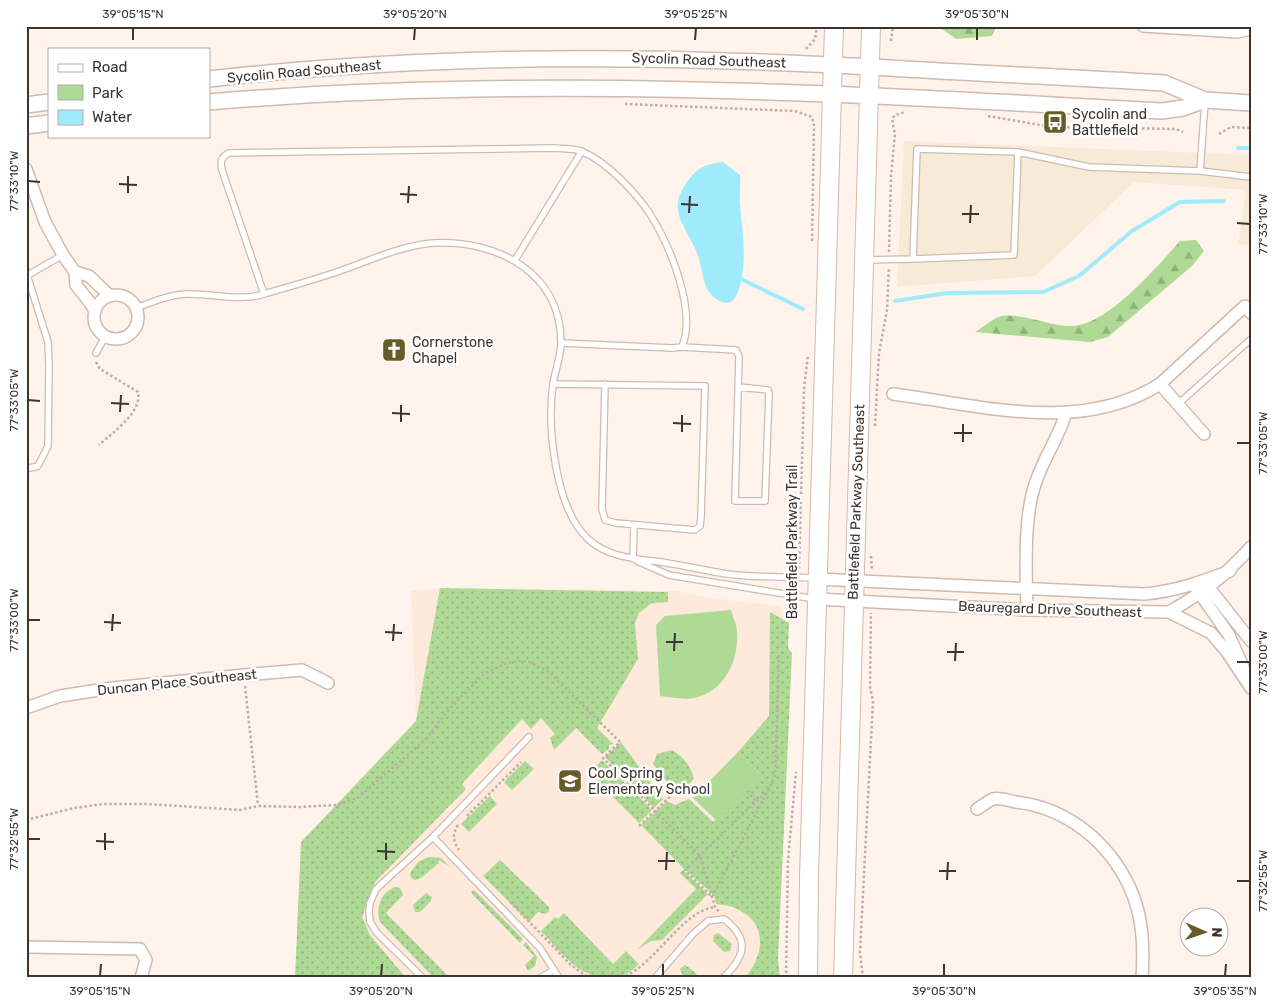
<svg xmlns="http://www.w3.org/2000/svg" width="1277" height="1004" font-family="Rubik,sans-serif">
<defs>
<pattern id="green-dots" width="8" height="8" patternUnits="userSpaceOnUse" patternTransform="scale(1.25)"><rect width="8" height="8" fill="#aeda95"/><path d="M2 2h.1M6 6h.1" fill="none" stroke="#8fb27a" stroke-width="1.8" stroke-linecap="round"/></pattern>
<pattern id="forest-firs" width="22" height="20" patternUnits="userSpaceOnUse" patternTransform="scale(1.25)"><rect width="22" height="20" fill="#aeda95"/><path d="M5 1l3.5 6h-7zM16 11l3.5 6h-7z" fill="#8fb27a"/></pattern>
</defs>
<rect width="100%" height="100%" fill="#fff3ec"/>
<path fill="#f7ead6" d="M904,141L1251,155V245L1238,244L1246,190L1134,182L1035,276L897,287Z"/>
<path fill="#fee9db" d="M440,588L677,591L711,598L780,606L786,617L777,978H295L301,842L416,721L411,591Z"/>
<path fill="url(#green-dots)" d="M440,588L668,592V602L652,603L639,613L635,623L638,659L597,728L613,744L609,745V749L602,754L576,728L554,750L550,738L555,734L541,718L531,729L522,719L462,784L466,789L375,882L362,917L370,935L406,978H295L301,842L416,721Z
M770,612L789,623L788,648L792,653L778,959L780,978H745C763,956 769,925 739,910C733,906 723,905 716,904L714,895L683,868L641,825L667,801L675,805L689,799L713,822L761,775L738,752L769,716Z
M621,742L663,799L654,808L605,757Z
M672,750C685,758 690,765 694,779L682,791L675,792L653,764L657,754Z
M602,760L652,810L639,823L589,773Z
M525,761L534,769L512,790L504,782Z
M490,796L497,804L469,832L461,824Z
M430,857L441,858L450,867L439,860V863L421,878L415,880L411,878L410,873L419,861Z
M500,860L549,907V912L545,914L538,912L529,922L483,876Z
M683,870L708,894L662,940L651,941L637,950L696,889L680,873Z
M395,887L400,888L403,895L386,913L450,978H434L380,922C375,908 381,892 395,887Z
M474,890L523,939L520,943L473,895L471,892Z
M426,893L432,897L431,901L420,912H415L413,905Z
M564,913L613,964L626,951L639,964C632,971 626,975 616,977C582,983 562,953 541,931L555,917L558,919Z
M718,933L732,944L730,951L724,952L713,941L714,935Z
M526,942L537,957L535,966L528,971L525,965L534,956L523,945Z
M685,965L695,972L699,978H684L680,969Z"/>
<path fill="url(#forest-firs)" d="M938,26H996L992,36L956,39Z
M1196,240L1204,251L1192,266L1108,337L1090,342L975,332C982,328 993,318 1001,316C1025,313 1050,327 1073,326C1107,325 1158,266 1180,241Z"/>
<path fill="#aeda95" d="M731,610C733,617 737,625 737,632C739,661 724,692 694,698C683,700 671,697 660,696L656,625L665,616Z
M738,752L761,775L716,820L693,798Z"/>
<path fill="#a0ebfb" d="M723,162L740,175C741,185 739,195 740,205C742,230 747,255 741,280C740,287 737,297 732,301C724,307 711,297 707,289C702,278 702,265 697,253C684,222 665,210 690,178C698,167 710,163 723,162Z"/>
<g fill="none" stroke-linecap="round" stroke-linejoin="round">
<path stroke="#a0ebfb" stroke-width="4" d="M1238,148H1251
M741,279L803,309
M895,301L947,293L1043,292L1079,276L1132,231L1180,202L1224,201"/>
<defs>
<path id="lane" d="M1200,171L1251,177
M913,259L1014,255L1018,152
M515,260L582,151
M867,260L913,259L917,149L1018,152L1089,167L1200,171L1205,102
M26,276L63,255
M264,294L222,170C220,162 221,157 229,153L553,148C563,149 575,148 583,152C607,162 636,193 650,214C670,246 697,310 682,347L672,348L561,343
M136,308C152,302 169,295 186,294C213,293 238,302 264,294C291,286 318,279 345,269C373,259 404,245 434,243C497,240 561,272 561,343C561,356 555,371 553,384C547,427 555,508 588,539C609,559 641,559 667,563C687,566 707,571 727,574C756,578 786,576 816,578
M682,347L736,350L739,356L735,501H765L769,393L768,390L738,387
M96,353L105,337
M553,384L705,386L701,517L700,526L695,530L616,523L605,520L602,509L605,384
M1178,404L1251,339
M26,469L38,466L48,446L49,365L48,342L27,275
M633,559L634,525
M637,561L669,575L815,599
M433,837L529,737
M423,978L377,933L370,922L369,912L370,903L376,889L433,837L540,948L559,978
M540,978L554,970
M655,978L693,934L708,921L724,919C750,939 746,956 723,978"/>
<path id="street" d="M1143,26L1237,32L1251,29
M26,169L45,222L63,255L75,272L76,285L91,304L95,311
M75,272L89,276L110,296
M94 317a22 22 0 1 1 44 0a22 22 0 1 1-44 0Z
M1160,384L1204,434
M893,394C980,405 1080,435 1160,384L1245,306L1251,313
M818,579L1145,594C1176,591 1201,582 1230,571
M1206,584L1251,641
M1194,585L1229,635L1246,674
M817,599L1027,610L1169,612L1211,633L1227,652L1251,688
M1027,610C1026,576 1024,523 1033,491C1040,463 1058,440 1066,413
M1169,612C1204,592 1224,577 1251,547
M26,708L60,696L112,688L244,675L302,670L328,683
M977,809C982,806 988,801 993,799C999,797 1010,801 1016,802C1067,808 1109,842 1130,888C1143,916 1144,947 1142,978
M26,947L140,949L146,960L141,978"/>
<path id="secondary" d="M209,79C435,53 663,55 890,68C982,74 1073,77 1164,83L1205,100L1251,103
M209,102C526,75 844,93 1162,111L1183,108L1205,100
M26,105L49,102
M26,126L49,123"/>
<path id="primary" d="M808,978L809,877L834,26
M843,978L871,26"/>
</defs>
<use href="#lane" stroke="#cebbaf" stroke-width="8"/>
<use href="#street" stroke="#cebbaf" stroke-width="14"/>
<use href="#secondary" stroke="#cebbaf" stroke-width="18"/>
<use href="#primary" stroke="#cebbaf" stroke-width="20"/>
<path stroke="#b9afa9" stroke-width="2.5" stroke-dasharray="2.5 2.5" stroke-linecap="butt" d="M891,41L893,26
M806,49L815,39L817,26
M625,104L795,111L812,117L814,125L812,243
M988,116L1052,127L1176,129L1183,132
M1219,134L1231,127L1251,128
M889,252L891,176L895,134L892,119L895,115L905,112
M96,362L100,369L138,392C142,413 113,432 99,445
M875,426L879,353L887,310L889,267
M871,556L872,570
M799,569L804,389L808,355
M245,686L258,805
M769,789L685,870L712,897L772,783L775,775L779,655
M747,791L756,801
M467,816L521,762
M26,820L74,808L103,804H148L240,810L258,806L299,807L337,805L359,797L425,740L451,707L484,674L504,664L517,661L529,662L549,672L620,742L603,758L700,856L715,907L719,912
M458,825C452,834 453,841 459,850
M639,826L675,792
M510,902L571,965L589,978
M621,978C656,965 681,911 715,907
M786,978L788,860L796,772
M863,978L860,952L873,701L870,687L871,613"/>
<use href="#lane" stroke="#fff" stroke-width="5.5"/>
<use href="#street" stroke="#fff" stroke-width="11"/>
<use href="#secondary" stroke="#fff" stroke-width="15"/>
<use href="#primary" stroke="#fff" stroke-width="18"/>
</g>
<path fill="none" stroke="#3c3430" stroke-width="2" d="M133,40V28M414,40L415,28M695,40L696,28M977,40V28M28,181L40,182M119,184L137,185M128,193V176M400,194L417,195M408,203L409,186M681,204L698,205M689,213L690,196M962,214H979M970,223L971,205M1237,223L1250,224M28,400L40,401M111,403L129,404M120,412L121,395M392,413L410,414M401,422V405M673,423L691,424M682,432V415M954,433H972M963,442V424M1237,443H1250M28,620H40M104,622L121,623M112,631L113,614M385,632L402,633M393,641L394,624M666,642H683M674,651L675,633M947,652H964M955,661L956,643M1237,662H1250M28,839H40M96,841L114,842M105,850V833M377,851L395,852M386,860V843M658,861H675M666,870L667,852M939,871H956M947,880L948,862M1237,881H1250M100,976L101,964M381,976L382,964M663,976V964M944,976V964M1225,976L1226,964"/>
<defs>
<symbol id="bus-square" viewBox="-11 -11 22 22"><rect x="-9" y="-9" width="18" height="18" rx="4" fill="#675b28" stroke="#fff"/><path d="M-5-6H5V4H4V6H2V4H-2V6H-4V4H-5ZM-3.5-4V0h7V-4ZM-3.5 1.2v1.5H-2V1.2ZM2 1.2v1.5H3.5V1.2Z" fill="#fff"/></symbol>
<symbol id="church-square" viewBox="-11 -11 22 22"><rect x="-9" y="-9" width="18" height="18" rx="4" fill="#675b28" stroke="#fff"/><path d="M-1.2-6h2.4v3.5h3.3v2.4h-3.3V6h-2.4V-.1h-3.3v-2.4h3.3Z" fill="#fff"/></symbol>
<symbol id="school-square" viewBox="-11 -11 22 22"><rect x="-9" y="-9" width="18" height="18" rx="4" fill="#675b28" stroke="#fff"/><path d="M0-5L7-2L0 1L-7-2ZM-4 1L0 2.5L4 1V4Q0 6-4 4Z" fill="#fff"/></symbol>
</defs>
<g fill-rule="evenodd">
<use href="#bus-square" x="1041" y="108" width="28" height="28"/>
<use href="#church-square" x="380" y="336" width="28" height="28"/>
<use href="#school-square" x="556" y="767" width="28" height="28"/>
</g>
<g text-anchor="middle" stroke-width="5" stroke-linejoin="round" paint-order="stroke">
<g font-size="14" fill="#3c3430" stroke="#fff">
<text transform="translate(709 60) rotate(2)" y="5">Sycolin Road Southeast</text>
<text transform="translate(304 71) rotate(-5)" y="5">Sycolin Road Southeast</text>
<text transform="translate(856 502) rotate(-88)" y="5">Battlefield Parkway Southeast</text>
<text transform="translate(792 542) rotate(-90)" y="5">Battlefield Parkway Trail</text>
<text transform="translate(1050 609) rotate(2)" y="5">Beauregard Drive Southeast</text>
<text transform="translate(177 682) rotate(-6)" y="5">Duncan Place Southeast</text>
</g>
<g font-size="14" fill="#3c3430" stroke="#fff" text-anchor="start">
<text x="1072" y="119">Sycolin and<tspan x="1072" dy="16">Battlefield</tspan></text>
<text x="412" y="347">Cornerstone<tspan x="412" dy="16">Chapel</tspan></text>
<text x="588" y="778">Cool Spring<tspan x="588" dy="16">Elementary School</tspan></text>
</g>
</g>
<rect width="1277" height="1004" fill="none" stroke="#ffffff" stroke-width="55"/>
<rect x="48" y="48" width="162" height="90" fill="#ffffff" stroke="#b1aeac"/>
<rect x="58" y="64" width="25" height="8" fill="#ffffff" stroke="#b1aeac"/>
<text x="92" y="72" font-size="15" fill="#3c3430">Road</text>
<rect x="58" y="85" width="25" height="15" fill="#aeda95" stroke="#b1aeac"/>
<text x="92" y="98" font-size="15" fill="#3c3430">Park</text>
<rect x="58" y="110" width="25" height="15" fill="#a0ebfb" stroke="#b1aeac"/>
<text x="92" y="122" font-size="15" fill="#3c3430">Water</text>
<g transform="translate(1204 932) rotate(92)"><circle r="24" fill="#ffffff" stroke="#b1aeac"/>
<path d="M0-4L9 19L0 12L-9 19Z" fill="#675b28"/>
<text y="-8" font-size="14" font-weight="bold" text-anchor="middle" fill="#3c3430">N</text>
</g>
<rect x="28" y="28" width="1222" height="948" fill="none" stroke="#3c3430" stroke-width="2"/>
<g font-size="12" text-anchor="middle" fill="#3c3430">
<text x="133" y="18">39°05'15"N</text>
<text x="415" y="18">39°05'20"N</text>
<text x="696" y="18">39°05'25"N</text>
<text x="977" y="18">39°05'30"N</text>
<text transform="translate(14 181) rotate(-90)" y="4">77°33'10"W</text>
<text transform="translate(1263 224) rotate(-90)" y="4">77°33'10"W</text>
<text transform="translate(14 400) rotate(-90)" y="4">77°33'05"W</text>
<text transform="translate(1263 443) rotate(-90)" y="4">77°33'05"W</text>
<text transform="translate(14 620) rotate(-90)" y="4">77°33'00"W</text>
<text transform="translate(1263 662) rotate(-90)" y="4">77°33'00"W</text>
<text transform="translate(14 839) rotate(-90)" y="4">77°32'55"W</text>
<text transform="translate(1263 881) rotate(-90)" y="4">77°32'55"W</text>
<text x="100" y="995">39°05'15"N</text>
<text x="381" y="995">39°05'20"N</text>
<text x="663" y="995">39°05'25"N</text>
<text x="944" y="995">39°05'30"N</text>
<text x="1225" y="995">39°05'35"N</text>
</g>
</svg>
